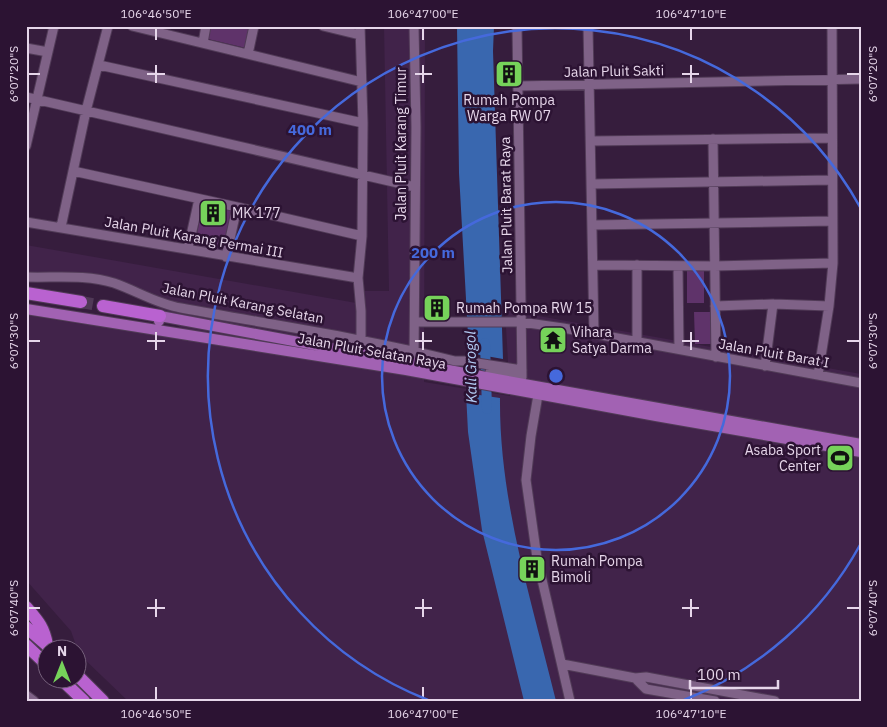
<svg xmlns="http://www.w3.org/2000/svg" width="887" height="727" font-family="'IBM Plex Sans',sans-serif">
<rect width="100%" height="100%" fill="#361d3d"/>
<path fill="#41234a" d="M384,26H425L424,382L510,396L505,310L861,374V701H128L79,654L71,631L26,580V315L80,324L186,334L166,312L92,274L26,273V245L362,304L363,291H389Z"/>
<path fill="#5f336a" d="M210,26H251L246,48L208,39Z
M204,200L238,207L228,254L194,247Z
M687,270H704V303H687Z
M694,312H712V344H695Z"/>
<path fill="#3967af" d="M457,26H494L493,51L503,359L469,353L459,173Z
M466,393L500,398C499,501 532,602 556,701H524L482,530L468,432Z"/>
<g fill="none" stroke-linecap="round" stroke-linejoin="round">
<path stroke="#3967af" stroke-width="10" d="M485,343L487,409"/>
<path stroke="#503957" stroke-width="12" stroke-dasharray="12 6" stroke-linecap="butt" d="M81,302L103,306"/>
<defs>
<path id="minor" d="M132,26L362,82
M323,26L360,35
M360,26L363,123L362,236L358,278L361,311V340
M414,26L416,127L414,356
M517,26L522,376
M588,26L594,334
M203,43L206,26
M26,48L48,52
M248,54L254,26
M99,65L363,123
M518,86L861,79
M26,97L415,187
M713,139L716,357
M591,141L831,138
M26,146L54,26
M73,171L237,207L362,236
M591,184L831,180
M26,222L358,278
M592,225L832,221
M61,227L86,111L108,26
M188,249L199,199
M226,257L237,207
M593,265L714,266L833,263
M678,266L679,349
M26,277C54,278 86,274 114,283C137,291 157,304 181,308C273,325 364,338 455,361H464L522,370
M715,306L773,304L829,306
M415,322H521L563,328L861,383
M637,342V265
M765,366L773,304
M490,372L522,377
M818,375L829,306L833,263L832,26
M538,395L531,436L526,480L537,558L570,701
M562,664L635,678L646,677L775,701
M635,678L646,689L715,701
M26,695L34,701"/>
<path id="major" d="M26,309L406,370L656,416L861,452
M159,321L160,316L502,380L861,444"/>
<path id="highway" d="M26,293L81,302
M103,306L160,316
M26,607C38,621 44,627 47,645
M26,627L49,647
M26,645L48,666
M78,676L103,701
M62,680L84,701"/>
</defs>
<use href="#minor" stroke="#513b57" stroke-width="11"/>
<use href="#major" stroke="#513b57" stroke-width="12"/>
<use href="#highway" stroke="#513b57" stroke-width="14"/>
<use href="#minor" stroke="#7f6287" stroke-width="9"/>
<use href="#major" stroke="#a262b3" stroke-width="10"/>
<use href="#highway" stroke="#b962d0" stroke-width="12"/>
</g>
<path fill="none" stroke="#e6d6ea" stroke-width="2" d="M156,28V40M423,28V40M691,28V40M156,65V83M423,65V83M691,65V83M28,74H40M147,74H165M415,74H432M682,74H699M847,74H860M156,332V350M423,332V350M691,332V350M28,341H40M147,341H165M415,341H432M682,341H699M847,341H860M156,599V617M423,599V617M691,599V617M28,608H40M147,608H165M415,608H432M682,608H699M847,608H860M156,687V700M423,687V700M691,687V700"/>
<g fill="none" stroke="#4569dc" stroke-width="2.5">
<circle cx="556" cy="376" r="174"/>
<path d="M860 545A348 348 0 0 1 684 700M428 700A348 348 0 1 1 860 207"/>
</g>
<defs>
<symbol id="building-square" viewBox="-11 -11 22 22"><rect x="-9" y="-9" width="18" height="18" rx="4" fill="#76d25a" stroke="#2c1333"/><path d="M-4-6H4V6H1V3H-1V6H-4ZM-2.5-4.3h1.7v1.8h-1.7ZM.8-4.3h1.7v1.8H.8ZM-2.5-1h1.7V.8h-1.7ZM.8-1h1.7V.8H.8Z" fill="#111"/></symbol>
<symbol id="temple-square" viewBox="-11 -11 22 22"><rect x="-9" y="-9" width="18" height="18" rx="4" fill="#76d25a" stroke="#2c1333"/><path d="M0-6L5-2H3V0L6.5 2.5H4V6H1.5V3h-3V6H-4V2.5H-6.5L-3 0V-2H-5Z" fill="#111"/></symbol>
<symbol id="stadium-square" viewBox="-11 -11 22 22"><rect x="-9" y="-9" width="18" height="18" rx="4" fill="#76d25a" stroke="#2c1333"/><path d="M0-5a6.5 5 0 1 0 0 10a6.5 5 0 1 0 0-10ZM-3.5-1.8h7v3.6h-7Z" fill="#111"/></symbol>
</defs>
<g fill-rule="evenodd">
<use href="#building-square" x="493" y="58" width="32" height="32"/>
<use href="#building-square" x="197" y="197" width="32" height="32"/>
<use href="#building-square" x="421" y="292" width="32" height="32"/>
<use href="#temple-square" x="537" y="324" width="32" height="32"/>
<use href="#stadium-square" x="824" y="442" width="32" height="32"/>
<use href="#building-square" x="516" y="553" width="32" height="32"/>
</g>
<g text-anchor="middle" stroke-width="5" stroke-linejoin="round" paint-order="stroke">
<g font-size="14" fill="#e6d6ea" stroke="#2c1333">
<text transform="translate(614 71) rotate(-1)" y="5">Jalan Pluit Sakti</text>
<text transform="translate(401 144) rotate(-90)" y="5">Jalan Pluit Karang Timur</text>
<text transform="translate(506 205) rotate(-91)" y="5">Jalan Pluit Barat Raya</text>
<text transform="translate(194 237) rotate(10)" y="5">Jalan Pluit Karang Permai III</text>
<text transform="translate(243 303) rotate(11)" y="5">Jalan Pluit Karang Selatan</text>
<text transform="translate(372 351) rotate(10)" y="5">Jalan Pluit Selatan Raya</text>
<text transform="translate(774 353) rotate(10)" y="5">Jalan Pluit Barat I</text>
</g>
<g font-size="14" fill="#e6d6ea" stroke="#2c1333" text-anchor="start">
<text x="509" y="105" text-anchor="middle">Rumah Pompa<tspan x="509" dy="16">Warga RW 07</tspan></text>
<text x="232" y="218">MK 177</text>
<text x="456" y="313">Rumah Pompa RW 15</text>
<text x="572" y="337">Vihara<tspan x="572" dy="16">Satya Darma</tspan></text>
<text x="821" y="455" text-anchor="end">Asaba Sport<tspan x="821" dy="16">Center</tspan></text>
<text x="551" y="566">Rumah Pompa<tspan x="551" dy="16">Bimoli</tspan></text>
</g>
<g font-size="15" font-style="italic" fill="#b2cbf3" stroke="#2c1333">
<text transform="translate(471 367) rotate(-91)" y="5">Kali Grogol</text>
</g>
</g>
<circle cx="556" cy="376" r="8" fill="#4569dc" stroke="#2c1333" stroke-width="2.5"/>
<g font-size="15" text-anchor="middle" font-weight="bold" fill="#4569dc" stroke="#2c1333" stroke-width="5" stroke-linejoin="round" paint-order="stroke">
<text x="310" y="135">400 m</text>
<text x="433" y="258">200 m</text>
</g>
<rect width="887" height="727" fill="none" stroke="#2c1333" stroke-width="55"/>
<g transform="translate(62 664)"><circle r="24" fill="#2c1333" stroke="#76617c"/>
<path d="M0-4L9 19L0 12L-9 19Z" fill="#76d25a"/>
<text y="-8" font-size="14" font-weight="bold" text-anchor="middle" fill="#e6d6ea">N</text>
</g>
<path d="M690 680v8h88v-8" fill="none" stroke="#e6d6ea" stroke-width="2.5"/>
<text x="697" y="680" font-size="15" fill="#e6d6ea" stroke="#2c1333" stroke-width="4" paint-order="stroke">100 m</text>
<rect x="28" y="28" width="832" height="672" fill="none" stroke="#e6d6ea" stroke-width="2"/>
<g font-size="12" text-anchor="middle" fill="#e6d6ea">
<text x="156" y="18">106°46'50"E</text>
<text x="423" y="18">106°47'00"E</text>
<text x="691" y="18">106°47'10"E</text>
<text transform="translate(14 74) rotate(-90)" y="4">6°07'20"S</text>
<text transform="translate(873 74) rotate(-90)" y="4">6°07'20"S</text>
<text transform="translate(14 341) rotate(-90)" y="4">6°07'30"S</text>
<text transform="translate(873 341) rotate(-90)" y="4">6°07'30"S</text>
<text transform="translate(14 608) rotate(-90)" y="4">6°07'40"S</text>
<text transform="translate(873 608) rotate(-90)" y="4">6°07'40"S</text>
<text x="156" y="718">106°46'50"E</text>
<text x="423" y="718">106°47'00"E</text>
<text x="691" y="718">106°47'10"E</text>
</g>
</svg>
